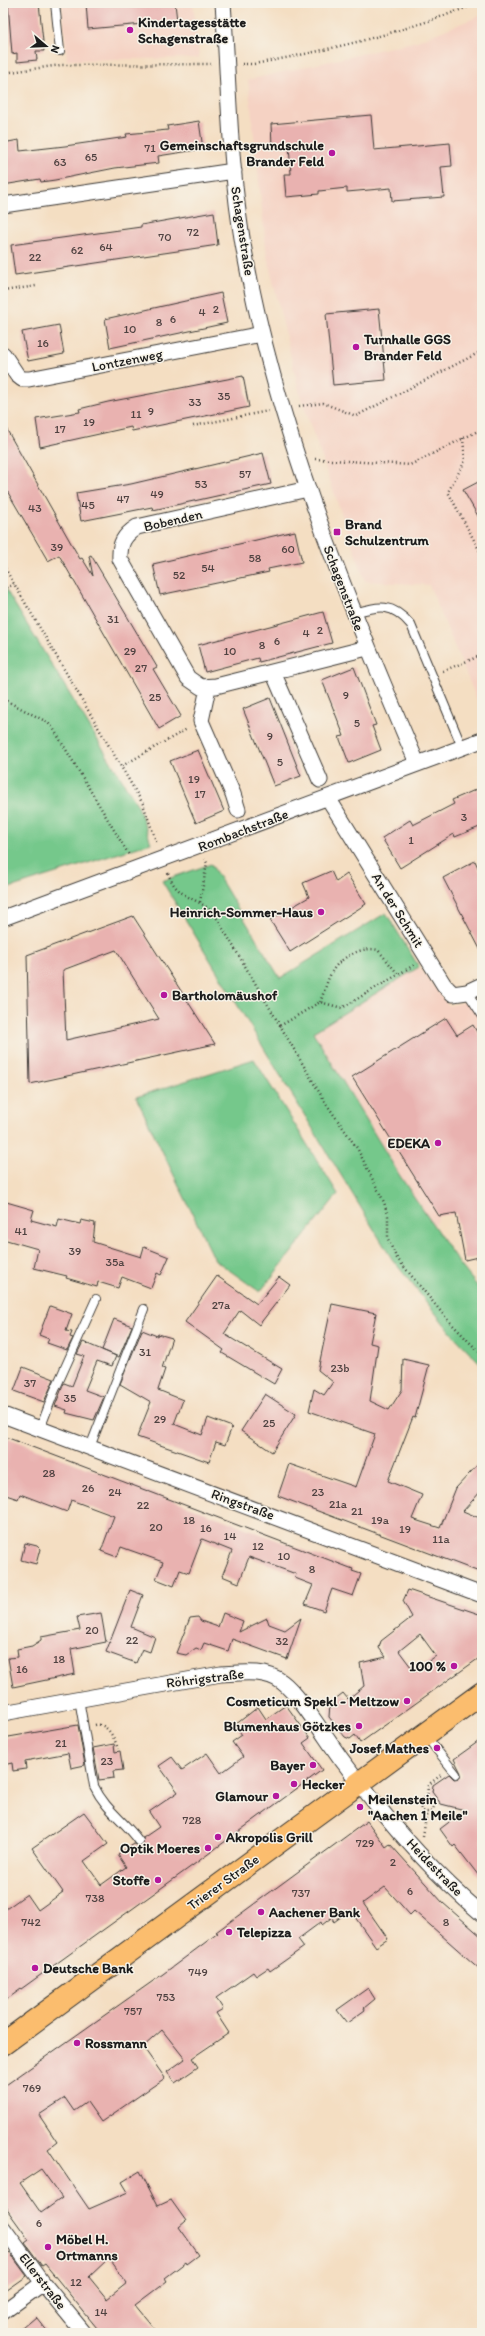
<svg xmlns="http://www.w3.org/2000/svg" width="485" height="2336" font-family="Itim,sans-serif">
<rect width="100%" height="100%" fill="#f7f3e8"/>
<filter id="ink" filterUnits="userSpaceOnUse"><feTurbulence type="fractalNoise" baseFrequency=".025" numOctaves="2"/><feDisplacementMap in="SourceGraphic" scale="8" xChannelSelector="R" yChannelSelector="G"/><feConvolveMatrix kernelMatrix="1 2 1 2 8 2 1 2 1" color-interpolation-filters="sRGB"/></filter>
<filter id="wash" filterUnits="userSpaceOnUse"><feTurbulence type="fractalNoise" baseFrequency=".012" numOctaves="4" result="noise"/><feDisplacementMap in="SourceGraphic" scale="16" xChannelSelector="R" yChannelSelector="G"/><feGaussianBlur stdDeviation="0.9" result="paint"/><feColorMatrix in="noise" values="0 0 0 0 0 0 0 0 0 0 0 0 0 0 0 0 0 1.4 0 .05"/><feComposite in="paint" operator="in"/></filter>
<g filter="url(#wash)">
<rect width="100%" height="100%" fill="#f4dec2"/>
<path fill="#f5d2c3" d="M62,3H193L199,58L67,60Z
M482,15V712L429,585L365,581L300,395L267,256L248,80L417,41Z
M419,967L449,1006L473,1000L482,996V1227L470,1219L457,1222L456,1213L439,1216L434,1226L400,1176L313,1032Z"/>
<path fill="#74c88b" stroke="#487254" d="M3,585L138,806L151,843L3,890Z
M211,864L280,978L386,913L419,967L313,1032L400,1176L459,1263L482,1292V1365L453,1335L392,1259L162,881Z
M254,1059L338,1194L260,1292L215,1260L136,1097Z"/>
<g id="blocks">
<path fill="#e9b2b0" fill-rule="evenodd" d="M8,3H39L44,51H36L37,60L17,62V53L12,54Z
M86,3H175L177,21L88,29Z
M371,115L374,150L450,143L452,166L441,167L444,197L392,201L391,188L347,192V188L319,191V194L286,197L284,174H291L289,145L272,146L271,124Z
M199,121L203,149L158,156L159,163L115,168L55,180L41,182L40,179L3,185V143L19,140L20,151L65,146L127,137L126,134L168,130L167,126Z
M214,212L218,245L15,275L11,245L141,227V225Z
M221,293L227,323L110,348L105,319Z
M379,309L386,380L333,385L326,314Z
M59,325L64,354L28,361L22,332Z
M243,376L249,407L132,431L131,427L40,447L36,419L80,412L79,409L108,402Z
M3,423L80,559L82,558L93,576L89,556L91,555L157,667L153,669L181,716L159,729L59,555L48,561L3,484Z
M263,453L271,484L153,510L152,507L81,521L76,493L131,484Z
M482,480V523L463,490Z
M295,531L302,562L268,569L269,572L160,595L153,564Z
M323,612L332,643L259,662L258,658L205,672L198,645Z
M354,667L376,725L372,726L381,750L349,763L339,737L344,736L322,680Z
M270,698L301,776L274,786L243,709Z
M198,750L224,811L196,823L170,761Z
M482,787V826L455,837L454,834L400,868L382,838L410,820L413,825L454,804L452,800Z
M475,861L482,876V953L443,878Z
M331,871L336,882L347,874L366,904L290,952L270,920L309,897L303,883Z
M133,916L215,1044L30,1084L27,955ZM116,950L159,1019L66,1040L63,970Z
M446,1018L457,1035L473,1025L482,1041V1256L465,1260L456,1213L439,1216L352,1077Z
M3,1201L34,1210L31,1220L57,1227L59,1219L80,1224L81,1220L95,1223L93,1242L141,1257L144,1247L169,1257L161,1275L157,1273L151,1288L122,1277L118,1288L98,1282L97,1287L66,1278L67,1276L34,1268L38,1249L3,1239Z
M217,1276L257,1304L279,1277L290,1285L259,1325L240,1310L224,1334L282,1369L274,1384L222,1353L224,1350L185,1322Z
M332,1304L376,1313L370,1343L378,1345L370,1401L389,1410L402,1390L403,1359L429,1365L415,1418L413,1417L388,1481L422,1495L412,1519L440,1528L456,1488L482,1460V1490L463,1511L482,1519V1573L278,1496L289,1464L356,1487L375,1434L309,1411L314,1389L324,1395L333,1382L318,1370Z
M50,1306L72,1314L66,1331L72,1332L70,1337L73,1338L67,1350L47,1343L49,1339L39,1335Z
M114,1319L132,1326L119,1357L102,1350Z
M142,1330L157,1336L158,1334L172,1338L162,1368L165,1369L158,1390L183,1400L174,1424L202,1435L208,1418L232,1427L225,1445L216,1442L209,1462L137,1437L151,1402L120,1384Z
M83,1342L116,1356L112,1366L97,1361L85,1390L104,1397L94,1420L66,1413L67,1410L55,1406L64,1383L72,1386L84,1356L77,1354Z
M23,1367L54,1379L44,1402L14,1391Z
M265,1394L296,1414L272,1452L241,1431Z
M3,1436L353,1569L352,1571L361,1574L353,1596L332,1589L324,1611L305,1604L313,1585L295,1578L296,1574L249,1557L239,1583L222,1576L232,1551L202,1539L189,1573L180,1570L174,1586L156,1579L163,1562L121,1547L117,1557L101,1551L114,1516L71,1500L67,1512L20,1494L18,1499L3,1494Z
M25,1543L37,1546L40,1549L36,1564L21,1560Z
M130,1590L143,1595L131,1627L155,1637L150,1652L142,1649L136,1663L106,1652Z
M408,1590L482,1615V1656L360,1743L355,1735L350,1739L345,1737L329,1717L330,1703L343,1693L348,1699L364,1686L360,1663L386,1657L379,1648L381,1641L412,1617L403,1601ZM420,1634L436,1656L414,1671L399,1651Z
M101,1613L106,1642L71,1649L75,1674L13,1687L8,1658L18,1657L17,1649L32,1646L41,1640V1637L80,1630L77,1617Z
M223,1613L243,1621L239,1632L267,1618L269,1624L285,1630L301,1618L287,1659L232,1639L228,1651L204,1643L201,1650L196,1648L186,1655L176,1653L190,1618L198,1617L201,1621L218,1627Z
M286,1705L310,1738L303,1743L322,1770L196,1863L3,2002V1911L27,1894L38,1910L63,1892L32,1848L84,1812L108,1844L84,1861L101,1885L126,1867L118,1855L134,1844L142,1846L143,1838L159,1827L149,1812L178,1792L159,1766L172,1757L182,1770L207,1753L221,1773L243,1757L232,1742L242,1735L235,1725L258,1707L266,1719Z
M78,1725L85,1765L71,1768L68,1753L25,1761L26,1769L13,1771L12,1763L3,1765V1738Z
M482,1739V1880L455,1845L453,1847L440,1829L465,1810L441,1804L432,1792L433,1785L449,1774L454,1779L460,1778L461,1773L454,1759Z
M114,1744L115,1752L120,1751L123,1770L113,1771L114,1778L99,1780L93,1748Z
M367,1821L386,1847L390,1844L443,1903L482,1937V1971L414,1911L410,1915L385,1887L363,1903L388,1939L376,1947L350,1910L334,1922L331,1918L322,1925L321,1922L298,1939L304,1947L270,1971L268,1968L256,1976L253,1972L216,1998L223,2009L216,2013L229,2033L192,2058L198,2067L175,2083L167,2072L185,2059L162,2030L143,2047L165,2078L101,2122L87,2102L74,2111L65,2098L39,2115L57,2142L48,2149L89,2209L128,2192L122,2182L140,2171L158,2206L171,2200L186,2221L179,2227L199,2255L187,2264L186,2262L165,2278L167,2281L135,2305L158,2333H101L45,2264L42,2266L25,2243L29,2240L3,2204V2087L163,1974L218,1933L216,1932ZM41,2169L62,2198L41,2213L20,2183ZM109,2258L127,2283L107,2299L89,2277Z
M368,1988L375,1999L364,2008L365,2010L347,2023L337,2010Z
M10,2253L27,2276L3,2293V2258Z
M36,2317L49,2333H17Z"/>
</g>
</g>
<g filter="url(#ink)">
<use href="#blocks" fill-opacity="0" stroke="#3c3935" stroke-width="1"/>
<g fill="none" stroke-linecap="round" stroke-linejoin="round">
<defs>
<path id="lane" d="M55,3L60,51
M354,613C379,606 392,602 411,625L462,747
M467,992L482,1015
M40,1429L54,1392L96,1299
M90,1447L144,1309
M79,1699L94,1786C106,1811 124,1820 139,1841
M425,1735L456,1774"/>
<path id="street" d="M223,3C229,83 229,165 243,244C275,425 345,596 417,763
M3,205L234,171
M3,354L17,375L22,379H29L262,334
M308,489L137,527C124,535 119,544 120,559L188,678L201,687L216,686L367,648
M273,672L320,780
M208,688L201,721L233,794L238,810
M328,798L444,985L453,994L467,992L482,985
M3,918L482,740
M3,1415L482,1595
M3,1713L221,1674C241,1673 265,1669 282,1682C301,1696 329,1744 345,1764C385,1818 431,1871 482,1914
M3,2228L43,2283L84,2333
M3,2312L43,2283"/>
<path id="primary" d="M3,2044L482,1693"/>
</defs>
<use href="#lane" stroke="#3c3935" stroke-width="10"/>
<use href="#street" stroke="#3c3935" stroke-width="17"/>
<use href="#primary" stroke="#3c3935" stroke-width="24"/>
<path stroke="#3c3935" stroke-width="2.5" stroke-dasharray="1 3" stroke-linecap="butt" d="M242,64H254C331,50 405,32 478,3
M3,73L61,65L211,64
M3,291L36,286
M299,406L323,403L356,416L482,351
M193,426L268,411
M463,438L465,461L448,492L482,555
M315,459L410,465L482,429
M3,565L143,804L157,844
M3,590L14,584
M443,671L482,655
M3,699L47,722L53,728L129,855
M122,766L187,729
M168,873C178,901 197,895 215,915L325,1102L357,1148L384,1202L388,1216V1239L396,1257L447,1319L482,1355
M200,902L207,863L205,859
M320,1002C324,993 328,977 333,970C342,956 363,946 378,950L398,974
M280,1026L320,1002L342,1008L414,965
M479,1493L482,1496
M95,1725C107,1722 115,1739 118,1749
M420 1805a7 7 0 1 1 14 0a7 7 0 1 1-14 0Z
M427,1798L428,1785L441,1775
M396,1804L398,1802L420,1804
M423,1836L427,1812"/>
<use href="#lane" stroke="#fff" stroke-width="8"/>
<use href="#street" stroke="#fff" stroke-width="15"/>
<use href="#primary" stroke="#fbbd6e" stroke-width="22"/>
</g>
</g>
<g fill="#b5179e" stroke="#f7f3e8" stroke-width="1.5">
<circle cx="130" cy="30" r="4"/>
<circle cx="332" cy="153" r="4"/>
<circle cx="356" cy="347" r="4"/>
<rect x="333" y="528" width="8" height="8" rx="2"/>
<circle cx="321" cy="912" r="4"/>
<circle cx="164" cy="995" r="4"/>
<circle cx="438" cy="1143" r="4"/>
<circle cx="454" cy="1666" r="4"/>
<circle cx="407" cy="1701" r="4"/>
<circle cx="359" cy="1726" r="4"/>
<circle cx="437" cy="1748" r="4"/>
<circle cx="313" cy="1765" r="4"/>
<circle cx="294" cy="1784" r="4"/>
<circle cx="276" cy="1796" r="4"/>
<circle cx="360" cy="1807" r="4"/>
<circle cx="218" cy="1837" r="4"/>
<circle cx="208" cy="1848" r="4"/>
<circle cx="158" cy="1880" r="4"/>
<circle cx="261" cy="1912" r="4"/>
<circle cx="229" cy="1932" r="4"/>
<circle cx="35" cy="1968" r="4"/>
<circle cx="77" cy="2043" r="4"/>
<circle cx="48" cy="2247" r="4"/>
</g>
<g text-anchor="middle" stroke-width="3" stroke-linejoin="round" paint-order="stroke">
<g font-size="12" fill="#4f4241">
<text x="150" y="152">71</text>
<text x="91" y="161">65</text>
<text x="60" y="166">63</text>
<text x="193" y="236">72</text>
<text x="165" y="241">70</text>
<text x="106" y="251">64</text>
<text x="77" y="254">62</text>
<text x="35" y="261">22</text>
<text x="216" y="313">2</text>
<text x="202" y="316">4</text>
<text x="173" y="323">6</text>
<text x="159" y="326">8</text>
<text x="130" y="333">10</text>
<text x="43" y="347">16</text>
<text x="224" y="400">35</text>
<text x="195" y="406">33</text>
<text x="151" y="415">9</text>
<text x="136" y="418">11</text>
<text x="89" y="426">19</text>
<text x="60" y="433">17</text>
<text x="245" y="478">57</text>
<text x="201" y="488">53</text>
<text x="157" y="498">49</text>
<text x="123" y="503">47</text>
<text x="88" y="509">45</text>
<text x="35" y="512">43</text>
<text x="57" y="551">39</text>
<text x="288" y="553">60</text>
<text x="255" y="562">58</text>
<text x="208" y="572">54</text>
<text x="179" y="579">52</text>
<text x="113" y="623">31</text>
<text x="320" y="634">2</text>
<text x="306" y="637">4</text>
<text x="277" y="645">6</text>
<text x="262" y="649">8</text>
<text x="130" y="655">29</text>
<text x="230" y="655">10</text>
<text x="141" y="672">27</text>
<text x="346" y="699">9</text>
<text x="155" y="701">25</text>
<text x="357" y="727">5</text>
<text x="270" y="740">9</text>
<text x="280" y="766">5</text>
<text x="194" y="783">19</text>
<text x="200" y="798">17</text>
<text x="464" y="821">3</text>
<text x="411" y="844">1</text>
<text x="21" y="1235">41</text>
<text x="75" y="1255">39</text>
<text x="115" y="1266">35a</text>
<text x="221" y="1309">27a</text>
<text x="145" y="1356">31</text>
<text x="340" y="1372">23b</text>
<text x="30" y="1387">37</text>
<text x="70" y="1402">35</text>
<text x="160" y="1423">29</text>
<text x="269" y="1427">25</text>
<text x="49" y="1477">28</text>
<text x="88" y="1492">26</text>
<text x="115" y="1496">24</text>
<text x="318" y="1496">23</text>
<text x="338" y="1508">21a</text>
<text x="143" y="1509">22</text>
<text x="357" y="1515">21</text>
<text x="189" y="1524">18</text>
<text x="380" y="1524">19a</text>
<text x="156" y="1531">20</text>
<text x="206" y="1532">16</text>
<text x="405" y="1533">19</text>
<text x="230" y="1540">14</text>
<text x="441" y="1543">11a</text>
<text x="258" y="1550">12</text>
<text x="284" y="1560">10</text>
<text x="312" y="1573">8</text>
<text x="92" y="1634">20</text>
<text x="132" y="1644">22</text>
<text x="282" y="1645">32</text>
<text x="59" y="1663">18</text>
<text x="22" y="1673">16</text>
<text x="61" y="1747">21</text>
<text x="107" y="1765">23</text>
<text x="192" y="1824">728</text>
<text x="365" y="1847">729</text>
<text x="393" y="1866">2</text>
<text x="410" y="1895">6</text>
<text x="301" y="1897">737</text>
<text x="95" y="1902">738</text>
<text x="31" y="1926">742</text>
<text x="446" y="1926">8</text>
<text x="198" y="1976">749</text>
<text x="166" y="2001">753</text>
<text x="133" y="2015">757</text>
<text x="32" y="2092">769</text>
<text x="39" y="2227">6</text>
<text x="76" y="2286">12</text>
<text x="101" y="2316">14</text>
</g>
<g font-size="14" font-weight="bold" fill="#1c1c1c" stroke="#f7f3e8" text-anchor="start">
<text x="138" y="27">Kindertagesstätte<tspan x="138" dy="16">Schagenstraße</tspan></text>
<text x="324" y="150" text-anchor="end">Gemeinschaftsgrundschule<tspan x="324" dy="16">Brander Feld</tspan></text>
<text x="364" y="344">Turnhalle GGS<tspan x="364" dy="16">Brander Feld</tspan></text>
<text x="345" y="529">Brand<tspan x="345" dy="16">Schulzentrum</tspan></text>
<text x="313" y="917" text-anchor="end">Heinrich-Sommer-Haus</text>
<text x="172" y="1000">Bartholomäushof</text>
<text x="430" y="1148" text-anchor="end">EDEKA</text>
<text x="446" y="1671" text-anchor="end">100 %</text>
<text x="399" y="1706" text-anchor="end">Cosmeticum Spekl - Meltzow</text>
<text x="351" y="1731" text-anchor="end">Blumenhaus Götzkes</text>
<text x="429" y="1753" text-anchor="end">Josef Mathes</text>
<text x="305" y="1770" text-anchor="end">Bayer</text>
<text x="302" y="1789">Hecker</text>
<text x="268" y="1801" text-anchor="end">Glamour</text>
<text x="368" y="1804">Meilenstein<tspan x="368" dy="16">"Aachen 1 Meile"</tspan></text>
<text x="226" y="1842">Akropolis Grill</text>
<text x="200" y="1853" text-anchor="end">Optik Moeres</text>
<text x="150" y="1885" text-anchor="end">Stoffe</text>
<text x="269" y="1917">Aachener Bank</text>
<text x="237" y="1937">Telepizza</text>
<text x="43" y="1973">Deutsche Bank</text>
<text x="85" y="2048">Rossmann</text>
<text x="56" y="2244">Möbel H.<tspan x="56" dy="16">Ortmanns</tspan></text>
</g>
<g font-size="14" fill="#1c1c1c" stroke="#f7f3e8">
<text transform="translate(243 231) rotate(81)" y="5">Schagenstraße</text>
<text transform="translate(127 360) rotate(-11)" y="5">Lontzenweg</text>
<text transform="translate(173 520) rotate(-13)" y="5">Bobenden</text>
<text transform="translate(344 588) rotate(69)" y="5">Schagenstraße</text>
<text transform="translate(243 830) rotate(-21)" y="5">Rombachstraße</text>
<text transform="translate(398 910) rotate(58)" y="5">An der Schmit</text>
<text transform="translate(243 1504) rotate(20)" y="5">Ringstraße</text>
<text transform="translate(205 1678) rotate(-7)" y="5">Röhrigstraße</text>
<text transform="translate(435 1867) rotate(46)" y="5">Heidestraße</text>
<text transform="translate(223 1882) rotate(-36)" y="5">Trierer Straße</text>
<text transform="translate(43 2281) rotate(52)" y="5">Ellerstraße</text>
</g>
</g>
<rect width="485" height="2336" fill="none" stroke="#f7f3e8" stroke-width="16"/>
<g transform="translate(46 46) rotate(109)" stroke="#f7f3e8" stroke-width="3" paint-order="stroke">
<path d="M0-3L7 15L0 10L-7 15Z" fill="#1c1c1c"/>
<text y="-6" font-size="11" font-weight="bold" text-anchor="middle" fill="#1c1c1c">N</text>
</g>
</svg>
